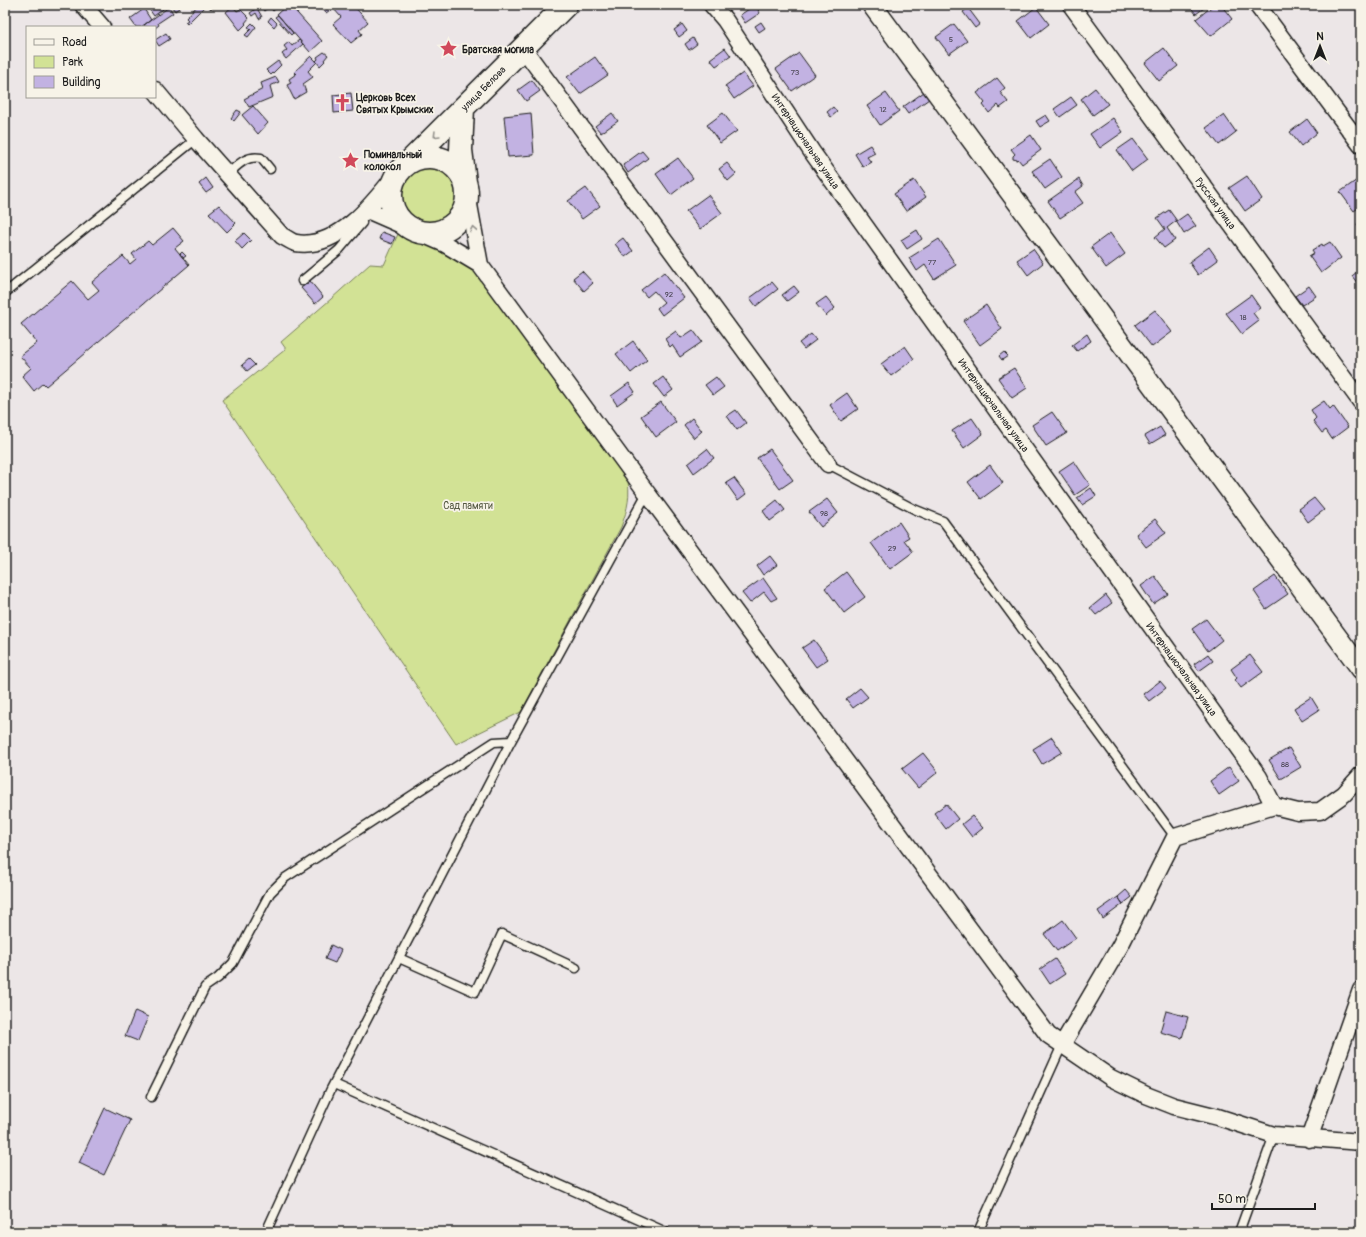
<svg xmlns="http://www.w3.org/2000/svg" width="1366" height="1237" font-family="Pangolin,sans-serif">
<rect width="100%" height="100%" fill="#ece6e7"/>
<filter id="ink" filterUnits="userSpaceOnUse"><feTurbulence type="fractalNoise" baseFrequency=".025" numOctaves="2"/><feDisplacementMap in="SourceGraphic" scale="8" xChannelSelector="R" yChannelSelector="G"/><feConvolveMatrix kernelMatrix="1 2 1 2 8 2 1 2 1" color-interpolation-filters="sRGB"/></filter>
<g filter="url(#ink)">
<path fill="#d2e295" stroke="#777f58" d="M399 196a30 30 0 1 1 60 0a30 30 0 1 1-60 0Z
M398,234L439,250L477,272L484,285L627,475C631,495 628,508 621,527L521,712L456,744L222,400L286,349L281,342L331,299L370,264L384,265Z"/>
<path fill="#c2b2e2" stroke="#1c1c1c" d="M154,5H166L167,6L154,16L149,9Z
M175,5H183L175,11L172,7Z
M198,5H213L214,6L211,9L206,5L187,24L185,22L188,20L186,18Z
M260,5H268L270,6L264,11Z
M268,5H280L273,11Z
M287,5H290L322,41L310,52L277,14Z
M319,5H353L368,22L359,30L362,34L351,43L333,24L341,17L333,8L326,13Z
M755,5L760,13L745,23L740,15Z
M1189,5H1208L1196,14Z
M1214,5H1221L1232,19L1211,36L1196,19Z
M233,6L237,11L240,9L249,18L245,23L246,24L240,30L226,12Z
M169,7L173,13L158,23L159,25L155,28L146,27L144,25Z
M1036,7L1049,24L1031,38L1018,21Z
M257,8L262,17L259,19L256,13L252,16L250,13Z
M968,8L980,24L975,28L963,12Z
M144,9L151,20L141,27H136L130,19Z
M278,15L293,33L291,35L275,17Z
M271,17L277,23L274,27L268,21Z
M761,22L765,28L759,32L755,26Z
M252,23L256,27L248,37L245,35L251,29L248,27Z
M682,24L687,31L679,37L674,30Z
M954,24L967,41L949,54L936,37Z
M166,33L170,39L159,46L155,40Z
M693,38L697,44L689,50L685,44Z
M299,40L303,44L286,59L282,54L287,50L284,46L289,42L292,46Z
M725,48L731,56L716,66L710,59Z
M1164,48L1178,66L1159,81L1145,63Z
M324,52L328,55L324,60L325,61L320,66L316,61L318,59L317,57Z
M799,53L815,75L792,91L776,69Z
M311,56L317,62L308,71L313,77L303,84L306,92L294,99L287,85L291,83L289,79L296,74L294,72Z
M595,57L608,75L580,94L567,77Z
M278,61L281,65L271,75L266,70Z
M743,73L753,86L734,99L725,86Z
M276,77L279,82L270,86L273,97L249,107L244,99L263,89L261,83Z
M997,78L1005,88L1000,92L1008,102L1000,108L998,105L989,113L983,105L985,103L977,93Z
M532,80L540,91L526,101L518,90Z
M1095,88L1108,104L1093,115L1081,99Z
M924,92L929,99L908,114L903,107Z
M351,93L353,111L334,113L333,95Z
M886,93L899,111L880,125L867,106Z
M1071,97L1077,105L1060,117L1054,109Z
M253,106L268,123L258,134L242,115Z
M833,107L837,112L831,117L827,112Z
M237,110L241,112L234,121L231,118Z
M531,113L534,155L508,157L504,116Z
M612,113L618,121L601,133L595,126Z
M723,113L737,131L720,143L707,125Z
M1046,115L1050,121L1040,127L1036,121Z
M1224,115L1236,132L1219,145L1206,128Z
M1113,118L1123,132L1100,148L1090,134Z
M1307,119L1317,133L1301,146L1290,132Z
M1031,135L1041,150L1022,164L1018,159L1017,160L1013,159V156L1015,154L1011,149Z
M1133,139L1148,159L1132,171L1117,150Z
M870,145L875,153L867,157L871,162L863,167L855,154Z
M642,151L648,158L628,173L623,165Z
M678,158L693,178L671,195L656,174Z
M1050,159L1062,177L1045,189L1032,171Z
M727,163L736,174L728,181L719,169Z
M1247,176L1262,199L1245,211L1229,188Z
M206,178L213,188L206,193L199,184Z
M1079,179L1083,186L1075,192L1083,203L1060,218L1048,201Z
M914,180L926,197L906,211L894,194Z
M1357,180L1361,186V206L1354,211L1340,192Z
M586,188L600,206L582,219L568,201Z
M708,195L722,213L700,229L686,211Z
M219,205L236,223L227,232L209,213Z
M1169,210L1177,221L1187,214L1196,226L1184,234L1176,221L1167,228L1175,240L1164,248L1155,237L1165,229L1157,218Z
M1361,221V230L1357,224Z
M173,228L184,241L175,248L189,265L46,386L43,383L34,391L22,376L31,368L20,356L37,343L21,324L72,281L88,299L99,290L92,282L123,256L130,264L136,259L132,254L148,241L152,245Z
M917,230L922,239L907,249L901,240Z
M382,232L395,237L392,244L379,239Z
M244,233L251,240L242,249L235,241Z
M1110,233L1125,254L1106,268L1091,247Z
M623,238L633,251L625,257L615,244Z
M939,239L956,265L934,279L925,265L917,271L909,258Z
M1330,242L1341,258L1321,273L1309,256L1314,253L1312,250L1322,244L1323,246Z
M1209,247L1218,260L1198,275L1189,262Z
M1033,249L1043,263L1028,275L1017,260Z
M182,252L186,256L183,258L180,254Z
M582,271L593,283L584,291L573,278Z
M1358,271L1361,276V288L1352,276Z
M664,272L684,298L662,315L657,308L664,302L654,291L647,297L641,290Z
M310,281L323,297L315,304L301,288Z
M772,282L778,289L756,306L750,298Z
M794,286L799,292L787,301L782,295Z
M1309,286L1316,296L1302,305L1295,296Z
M1251,295L1260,308L1253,313L1259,321L1242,334L1226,313Z
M826,297L835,308L826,316L816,304Z
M986,305L1002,329L980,345L963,321Z
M1155,310L1172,332L1152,347L1135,325Z
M693,330L702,342L680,357L672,345L670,347L665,339L676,331L681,338Z
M811,334L816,340L804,349L799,343Z
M1087,334L1091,341L1077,351L1072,345Z
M633,341L647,360L631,373L616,354Z
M905,346L914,359L891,376L881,364Z
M1004,352L1008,356L1002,360L999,356Z
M249,359L255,365L247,371L242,365Z
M1014,368L1027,388L1012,398L998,378Z
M663,377L673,390L664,397L654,384Z
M716,377L724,387L713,395L705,385Z
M629,383L635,392L617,405L611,396Z
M847,393L858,409L841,421L830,405Z
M1324,401L1330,409L1333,406L1348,427L1332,439L1326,430L1322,433L1313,421L1316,418L1311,410Z
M661,402L676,422L656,437L641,416Z
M736,410L746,423L737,430L727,416Z
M1052,412L1067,433L1046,446L1032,425Z
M692,418L702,431L694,438L684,425Z
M972,418L983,434L964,448L952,431Z
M1160,427L1165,435L1150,444L1145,436Z
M707,449L714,458L694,473L688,464Z
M770,449L793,480L780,489L757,458Z
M1074,461L1090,485L1075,495L1059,471Z
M990,465L1003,483L981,499L968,482Z
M734,478L746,494L738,500L726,483Z
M1091,488L1096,496L1082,505L1077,498Z
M1314,498L1324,510L1308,522L1299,509Z
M827,499L838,513L821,527L809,512Z
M777,500L785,510L770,521L763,511Z
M1155,519L1166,533L1146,547L1136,534Z
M899,522L909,537L904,540L913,552L890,569L871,543Z
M770,556L777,565L763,575L757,566Z
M846,572L865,597L844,613L825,588Z
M1155,576L1168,594L1153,604L1141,586Z
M1275,576L1288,594L1266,609L1254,591Z
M763,578L777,598L771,601L764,592L750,603L742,593Z
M1106,595L1112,603L1096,615L1090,608Z
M1361,617V626L1357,620Z
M1206,619L1222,640L1208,651L1192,629Z
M814,640L828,659L816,667L802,648Z
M1208,654L1213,661L1199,671L1194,664Z
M1250,655L1263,672L1241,688L1235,680L1237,678L1231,669Z
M1160,681L1166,688L1149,701L1143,694Z
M860,688L868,697L853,708L846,699Z
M1311,697L1319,710L1302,721L1294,708Z
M1052,737L1062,752L1042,764L1033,749Z
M1289,748L1301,767L1281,779L1269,760Z
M923,753L938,772L918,788L902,769Z
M1229,767L1239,781L1219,795L1210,781Z
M946,804L958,819L946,829L934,813Z
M972,816L983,828L972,837L962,824Z
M1126,890L1132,897L1123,904L1118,897Z
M1118,897L1123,904L1103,919L1098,911Z
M1063,920L1076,938L1057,951L1044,934Z
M331,945L341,950L335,963L325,959Z
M1055,959L1065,974L1050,984L1040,969Z
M135,1011L148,1017L138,1041L125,1036Z
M1166,1011L1188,1017L1182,1038L1160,1032Z
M105,1108L130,1120L104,1175L79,1163Z"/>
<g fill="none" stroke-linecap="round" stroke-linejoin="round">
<defs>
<path id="service" d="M228,174C238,165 246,155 261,158L270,169
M302,281L339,250L362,223
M5,293L196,139
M828,464L914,509L943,521L1175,837
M399,958L475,992L502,934L576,968
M334,1084L666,1232
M151,1097L205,987L218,978L233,963L270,893L285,878L494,742L511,741
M266,1232L331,1089L511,741L647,493
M978,1232L1062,1045
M1239,1232L1274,1135"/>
<path id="minor" d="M83,5L102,27
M712,5L725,20L812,152L1259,777L1274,806
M1071,5L1361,402
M1257,5L1361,145
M523,48L828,464
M155,90L196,139L282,236C287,238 291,242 296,243C339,250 376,200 399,171
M467,194L480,265
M367,210L445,244L480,265L647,493L1048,1035L1111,1078L1146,1095L1174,1106L1218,1117L1274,1135L1361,1142
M1062,1045L1120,946L1175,837L1274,806L1298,812L1320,811L1344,794L1361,775
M1309,1139L1361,990"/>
<path id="tertiary" d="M872,5L1361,669"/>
<path id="secondary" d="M463,108L461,150L465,182
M391 195a38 38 0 1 1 76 0a38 38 0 1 1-76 0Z
M407,164L566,5"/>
</defs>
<use href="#service" stroke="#1c1c1c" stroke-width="11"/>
<use href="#minor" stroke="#1c1c1c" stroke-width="19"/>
<use href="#tertiary" stroke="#1c1c1c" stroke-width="22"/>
<use href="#secondary" stroke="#1c1c1c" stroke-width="25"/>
<use href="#service" stroke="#f7f3e8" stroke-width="8"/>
<use href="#minor" stroke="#f7f3e8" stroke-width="16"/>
<use href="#tertiary" stroke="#f7f3e8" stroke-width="19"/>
<use href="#secondary" stroke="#f7f3e8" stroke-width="22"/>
</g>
<defs><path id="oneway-chevron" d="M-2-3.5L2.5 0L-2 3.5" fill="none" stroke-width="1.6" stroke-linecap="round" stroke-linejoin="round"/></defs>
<g stroke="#94928c">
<use href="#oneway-chevron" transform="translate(436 135) rotate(135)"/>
<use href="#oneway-chevron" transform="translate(473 229) rotate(-101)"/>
</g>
</g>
<defs>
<symbol id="sight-bare" viewBox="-9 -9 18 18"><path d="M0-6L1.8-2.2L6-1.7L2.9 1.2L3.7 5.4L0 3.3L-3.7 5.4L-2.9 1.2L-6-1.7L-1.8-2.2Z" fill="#d1495b" stroke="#f7f3e8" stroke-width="2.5" paint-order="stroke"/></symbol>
<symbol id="church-bare" viewBox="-9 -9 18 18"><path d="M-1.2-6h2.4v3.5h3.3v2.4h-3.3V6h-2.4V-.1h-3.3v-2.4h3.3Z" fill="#d1495b" stroke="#f7f3e8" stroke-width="2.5" paint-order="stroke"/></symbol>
</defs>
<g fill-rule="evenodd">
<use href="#sight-bare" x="436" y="36" width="25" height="25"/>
<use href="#church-bare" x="330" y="90" width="25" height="25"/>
<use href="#sight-bare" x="338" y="148" width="25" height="25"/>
</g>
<g text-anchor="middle" stroke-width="3.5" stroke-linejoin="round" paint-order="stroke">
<g font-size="8" fill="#46424e">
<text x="951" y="42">5</text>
<text x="795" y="75">73</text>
<text x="883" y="112">12</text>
<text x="932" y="265">77</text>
<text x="669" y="297">92</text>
<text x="1243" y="320">18</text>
<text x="824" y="516">98</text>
<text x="892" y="551">29</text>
<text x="1285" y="767">88</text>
</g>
<g font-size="10" font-weight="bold" fill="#1c1c1c" stroke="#f7f3e8" text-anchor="start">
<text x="462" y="53">Братская могила</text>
<text x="356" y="101">Церковь Всех<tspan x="356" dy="12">Святых Крымских</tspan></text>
<text x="364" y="158">Поминальный<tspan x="364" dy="12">колокол</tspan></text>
</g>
<g font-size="10" fill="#1c1c1c" stroke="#f7f3e8">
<text transform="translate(483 88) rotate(-45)" y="4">улица Белова</text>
<text transform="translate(806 141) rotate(56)" y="4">Интернациональная улица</text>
<text transform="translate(1216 203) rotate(54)" y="4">Русская улица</text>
<text transform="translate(994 405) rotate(54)" y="4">Интернациональная улица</text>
<text transform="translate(1182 669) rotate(54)" y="4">Интернациональная улица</text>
</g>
<g font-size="10" fill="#535740" stroke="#f7f3e8">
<text x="468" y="509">Сад памяти</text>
</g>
</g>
<rect width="1366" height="1237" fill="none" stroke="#f7f3e8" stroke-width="20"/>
<rect x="10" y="10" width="1346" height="1217" fill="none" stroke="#1c1c1c" stroke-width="1.5" filter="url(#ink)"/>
<rect x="26" y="26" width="130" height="72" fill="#f7f3e8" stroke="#9f9d96"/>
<rect x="34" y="39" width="20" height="6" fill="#f7f3e8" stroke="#9f9d96"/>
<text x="62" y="46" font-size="12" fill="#1c1c1c">Road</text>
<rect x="34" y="56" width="20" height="12" fill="#d2e295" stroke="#9f9d96"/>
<text x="62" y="66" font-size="12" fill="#1c1c1c">Park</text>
<rect x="34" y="76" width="20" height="12" fill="#c2b2e2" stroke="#9f9d96"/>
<text x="62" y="86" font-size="12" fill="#1c1c1c">Building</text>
<g transform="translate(1320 46)" stroke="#f7f3e8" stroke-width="3" paint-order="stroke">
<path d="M0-3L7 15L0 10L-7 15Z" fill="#1c1c1c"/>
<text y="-6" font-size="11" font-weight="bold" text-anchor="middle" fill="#1c1c1c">N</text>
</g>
<path d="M1212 1203v6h103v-6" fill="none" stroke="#1c1c1c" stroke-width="2"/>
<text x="1218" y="1203" font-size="12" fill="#1c1c1c" stroke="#f7f3e8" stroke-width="3" paint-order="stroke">50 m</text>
</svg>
